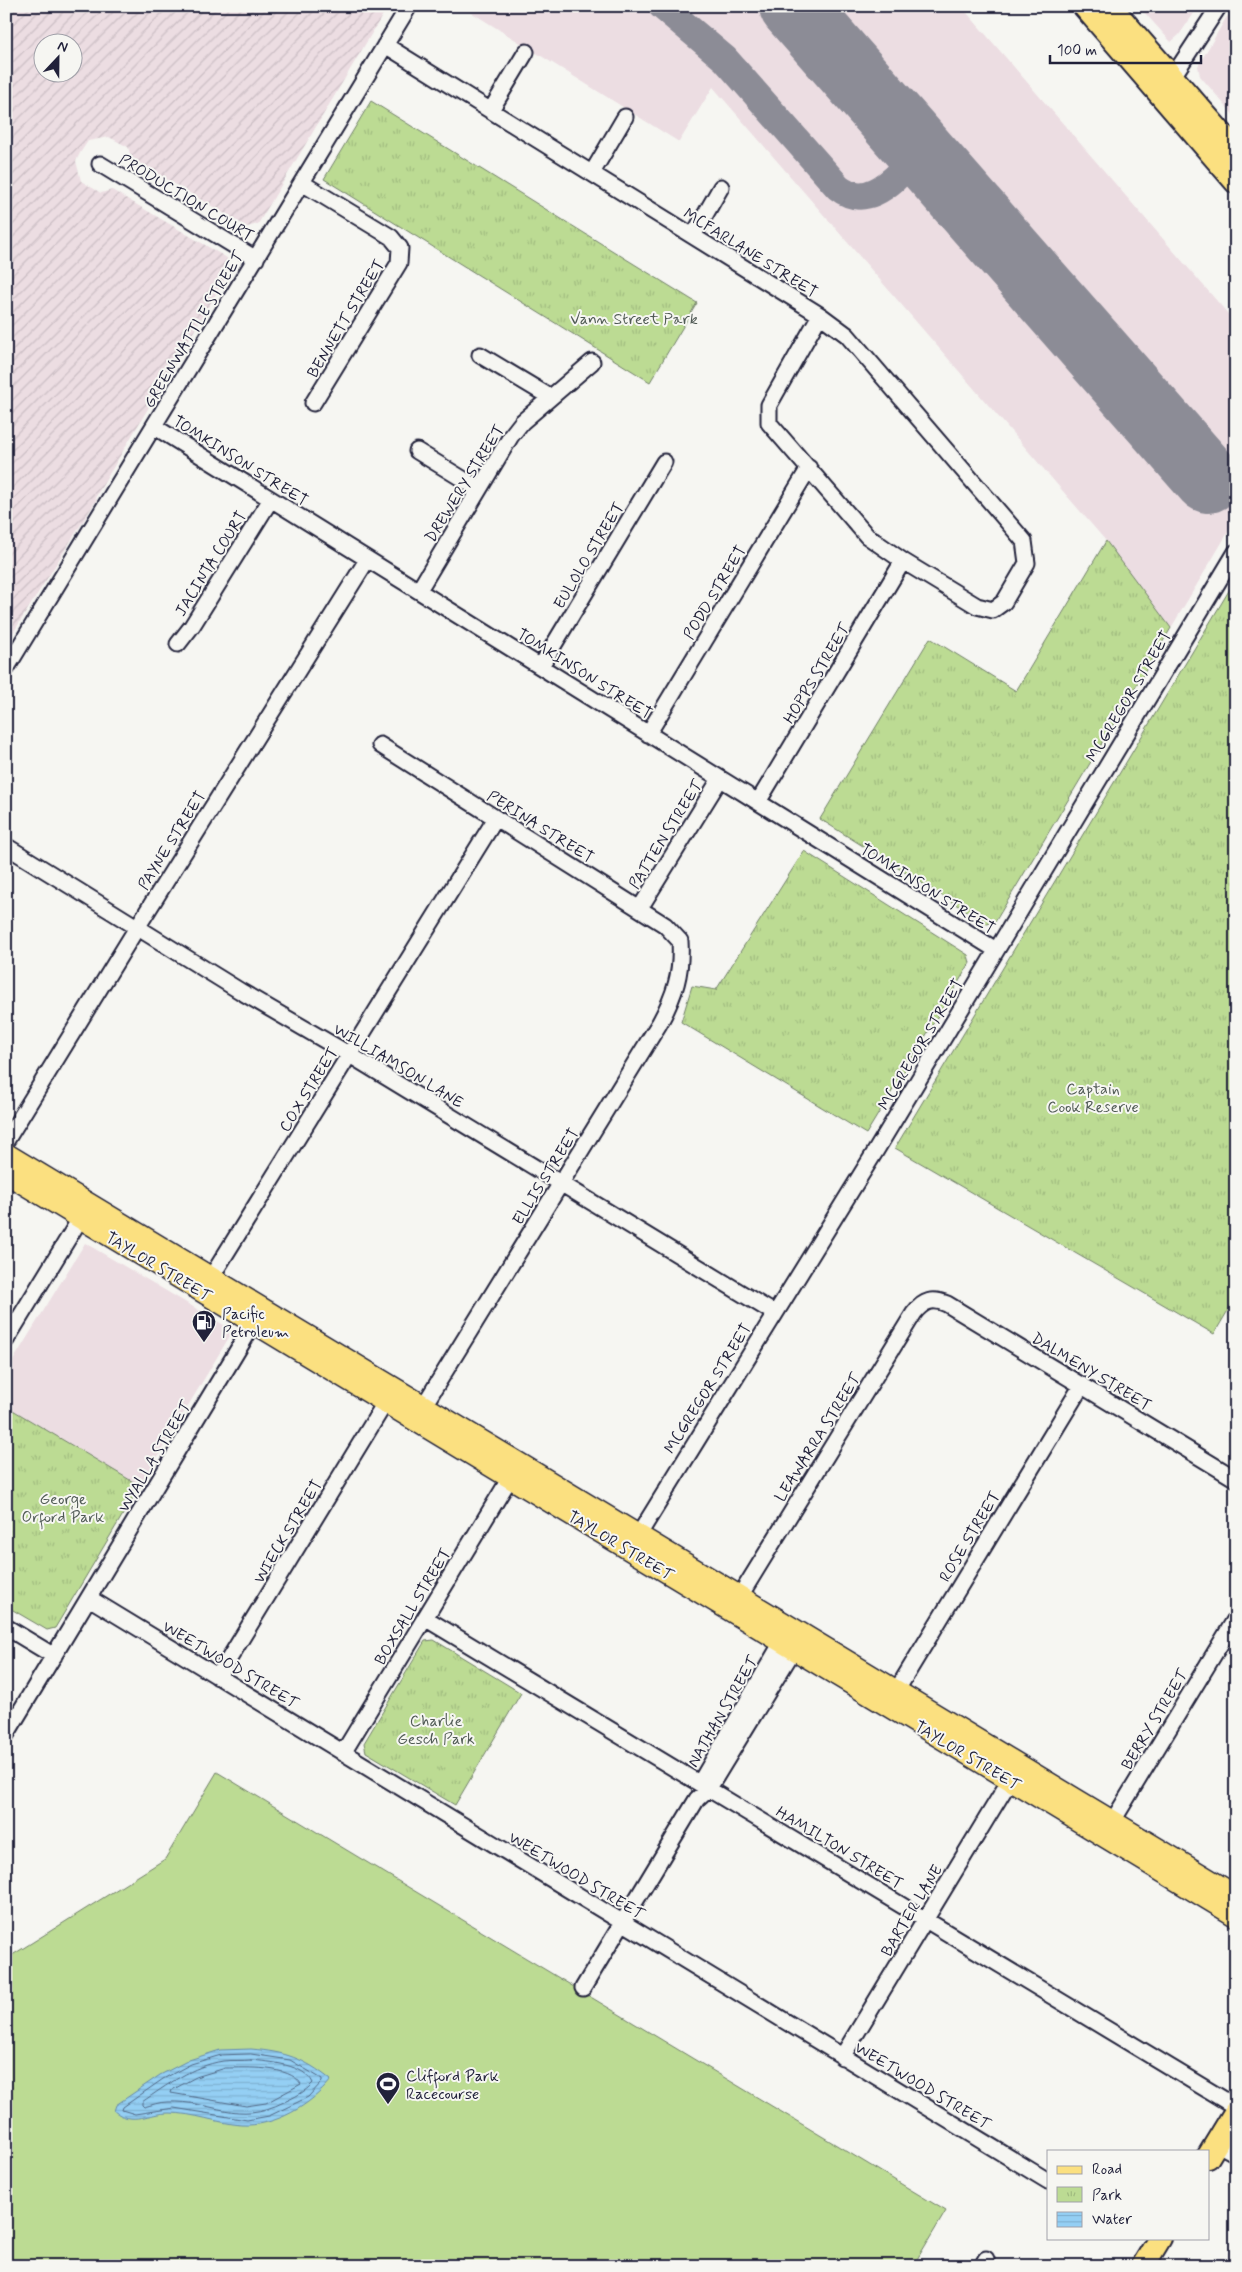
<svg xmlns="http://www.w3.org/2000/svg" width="1242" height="2272" font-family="Mynerve,sans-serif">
<defs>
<pattern id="industrial-furrows" width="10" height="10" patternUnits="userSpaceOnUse" patternTransform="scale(1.25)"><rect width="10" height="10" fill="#ecdde2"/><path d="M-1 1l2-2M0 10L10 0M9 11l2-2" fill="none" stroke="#cabdc3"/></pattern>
<pattern id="park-tufts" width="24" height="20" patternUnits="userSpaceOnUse" patternTransform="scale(1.25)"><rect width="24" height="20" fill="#bcdb93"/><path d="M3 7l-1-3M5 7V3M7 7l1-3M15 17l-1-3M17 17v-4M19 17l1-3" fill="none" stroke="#a1bc80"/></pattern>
<pattern id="water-rules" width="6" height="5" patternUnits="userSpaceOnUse" patternTransform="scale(1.25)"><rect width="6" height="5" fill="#94cff4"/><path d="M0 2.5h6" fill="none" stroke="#7fb1d2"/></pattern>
</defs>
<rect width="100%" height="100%" fill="#f6f6f2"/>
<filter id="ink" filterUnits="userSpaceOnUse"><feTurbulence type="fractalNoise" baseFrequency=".02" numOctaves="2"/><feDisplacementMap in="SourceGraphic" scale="10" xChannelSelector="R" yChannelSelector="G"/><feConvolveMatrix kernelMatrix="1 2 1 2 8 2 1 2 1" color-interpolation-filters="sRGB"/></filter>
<g filter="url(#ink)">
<path fill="#ecdde2" d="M461,6H961L1236,323V519L1171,628L1106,541L713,87L679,142Z
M1148,6H1199L1179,35L1171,42L1144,12Z
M1236,9V118L1200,76L1198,66L1226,18Z
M85,1243L229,1328L231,1334L140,1486L6,1406V1372Z"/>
<path fill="url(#industrial-furrows)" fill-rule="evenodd" d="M8,6H388L258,224L247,227L131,158L128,147L109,137L88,141L80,153L76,161L81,181L101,193L112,190L227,258L229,272L95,498L97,499L6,644V9ZM42,42H72V72H42Z"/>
<path fill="#bcdb93" stroke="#6f7e67" d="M217,1772L946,2211L913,2266H6V1959L165,1859Z"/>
<path fill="url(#park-tufts)" stroke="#6f7e67" d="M371,101L697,303L650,382L324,179Z
M1106,541L1171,628L995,922L987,924L820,819L930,638L1016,691Z
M1236,579V1297L1214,1334L895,1148Z
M804,851L968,955L970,963L866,1134L681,1022L692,986L716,990Z
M6,1406L140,1486L55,1628L47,1630L6,1606Z
M434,1640L521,1693L455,1805L366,1752L364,1743L425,1641Z"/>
<path fill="url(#water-rules)" stroke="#668aaa" d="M251,2049C285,2052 304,2058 331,2080C311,2105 275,2127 241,2125C217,2123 194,2113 169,2113C148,2113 133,2126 114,2111L116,2105L160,2075L189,2060L220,2050Z"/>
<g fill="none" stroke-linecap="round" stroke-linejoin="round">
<path stroke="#506785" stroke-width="1" d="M251,2054L290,2060L322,2079V2082L308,2097L294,2104L269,2116L247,2120L174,2108L135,2114L122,2110L123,2107L163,2079L191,2064L221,2055Z
M251,2060C270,2062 304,2064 313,2083C305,2092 295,2097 284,2102C236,2126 214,2100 167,2102C159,2102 152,2105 144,2107L142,2105V2102C167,2085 192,2066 223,2061C232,2060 242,2061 251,2060Z
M226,2068C245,2068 290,2065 301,2084L266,2103L246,2106L171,2093L172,2090L196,2077Z"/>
<path stroke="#8c8c96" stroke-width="28" d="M662,6L725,59L838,187C858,203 877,194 894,179C907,167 918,156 907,138L849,69
M906,168L920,164L934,169L998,240"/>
<path stroke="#8c8c96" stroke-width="68" d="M793,6L1208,479"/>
<defs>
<path id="minor" d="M385,45L820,315L847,335L1024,541L1027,563L1004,602L993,610L977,606L903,561L867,536L769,423V405L820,315
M1168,84L1219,6
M491,110L526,52
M100,164L256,259
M592,173L625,117
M302,183L391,237L400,248L399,263L313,403
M693,236L721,187
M480,355L550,397
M155,427L996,950
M417,451L479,489
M419,590L511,436L522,422L592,362
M178,644L192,626L271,499
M541,666L664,462
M6,669L409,6
M648,734L809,468
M380,745L665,925L680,941C682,973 675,995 659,1024L418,1415
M758,802L903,561
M6,846L240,991L350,1055L774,1313
M640,908L720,779
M6,1141L138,926L367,560
M212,1276L496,818
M6,1340L80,1219
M633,1544L875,1152L1236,552
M740,1596L914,1313C924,1300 933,1298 947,1304L1236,1479
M89,1598L1048,2181
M425,1618L1236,2107
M6,1627L54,1656
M218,1677L385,1403
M892,1698L1082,1385
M6,1735L254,1323
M343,1753L510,1478
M701,1781L782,1642
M1108,1829L1236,1618
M583,1988L697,1799L709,1788L794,1649
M842,2057L1010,1780
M1216,2143L1236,2154
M982,2266L986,2259"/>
<path id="major" d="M6,1153L1236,1895
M6,1174L1236,1917"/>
<path id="highway" d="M1084,6L1236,182
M1110,6L1236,150
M1208,2157L1236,2111
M1143,2266L1160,2238"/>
</defs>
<use href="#minor" stroke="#22223b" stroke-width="19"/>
<use href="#major" stroke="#22223b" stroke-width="22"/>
<use href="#highway" stroke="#22223b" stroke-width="26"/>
<use href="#minor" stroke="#f6f6f2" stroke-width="15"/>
<use href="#major" stroke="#fbe080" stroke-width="19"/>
<use href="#highway" stroke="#fbe080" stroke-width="22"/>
</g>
</g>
<defs>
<symbol id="fuel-pin" viewBox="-11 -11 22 30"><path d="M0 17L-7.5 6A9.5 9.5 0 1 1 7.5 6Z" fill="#22223b" stroke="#f6f6f2"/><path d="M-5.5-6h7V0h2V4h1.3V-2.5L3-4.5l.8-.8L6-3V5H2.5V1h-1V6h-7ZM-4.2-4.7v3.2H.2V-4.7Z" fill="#fff"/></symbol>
<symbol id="stadium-pin" viewBox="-11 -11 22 30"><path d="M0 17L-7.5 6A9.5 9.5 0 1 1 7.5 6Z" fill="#22223b" stroke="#f6f6f2"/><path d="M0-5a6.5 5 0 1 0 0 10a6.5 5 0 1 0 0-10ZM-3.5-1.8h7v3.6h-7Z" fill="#fff"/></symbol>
</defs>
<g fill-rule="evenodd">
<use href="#fuel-pin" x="190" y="1308" width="28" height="38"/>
<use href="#stadium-pin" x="374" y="2070" width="28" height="38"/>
</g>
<g text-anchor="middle" stroke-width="4" stroke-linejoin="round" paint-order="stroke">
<g font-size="16" fill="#22223b" stroke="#f6f6f2">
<text transform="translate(187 197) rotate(31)" y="6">PRODUCTION COURT</text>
<text transform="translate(751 252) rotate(32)" y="6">MCFARLANE STREET</text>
<text transform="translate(345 318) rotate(-59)" y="6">BENNETT STREET</text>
<text transform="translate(193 329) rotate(-59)" y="6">GREENWATTLE STREET</text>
<text transform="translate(241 460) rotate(32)" y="6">TOMKINSON STREET</text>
<text transform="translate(464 483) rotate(-58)" y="6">DREWERY STREET</text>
<text transform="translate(588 555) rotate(-59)" y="6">EULOLO STREET</text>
<text transform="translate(210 563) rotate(-58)" y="6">JACINTA COURT</text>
<text transform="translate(714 592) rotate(-59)" y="6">PODD STREET</text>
<text transform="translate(585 673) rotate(32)" y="6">TOMKINSON STREET</text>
<text transform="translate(816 673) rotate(-59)" y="6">HOPPS STREET</text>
<text transform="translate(1128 696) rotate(-59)" y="6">MCGREGOR STREET</text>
<text transform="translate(541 826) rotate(32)" y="6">PERINA STREET</text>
<text transform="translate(665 834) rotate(-58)" y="6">PATTEN STREET</text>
<text transform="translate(171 840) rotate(-58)" y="6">PAYNE STREET</text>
<text transform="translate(928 888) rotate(32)" y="6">TOMKINSON STREET</text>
<text transform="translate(920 1044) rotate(-59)" y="6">MCGREGOR STREET</text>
<text transform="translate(399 1065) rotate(31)" y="6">WILLIAMSON LANE</text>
<text transform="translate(308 1089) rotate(-58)" y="6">COX STREET</text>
<text transform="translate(545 1176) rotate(-58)" y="6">ELLIS STREET</text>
<text transform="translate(159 1266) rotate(31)" y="6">TAYLOR STREET</text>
<text transform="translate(1092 1371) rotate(31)" y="6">DALMENY STREET</text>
<text transform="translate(707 1388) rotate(-58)" y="6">MCGREGOR STREET</text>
<text transform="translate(817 1437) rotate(-58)" y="6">LEAWARRA STREET</text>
<text transform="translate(154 1456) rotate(-59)" y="6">WYALLA STREET</text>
<text transform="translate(287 1531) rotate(-59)" y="6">WIECK STREET</text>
<text transform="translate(969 1536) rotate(-59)" y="6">ROSE STREET</text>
<text transform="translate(621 1545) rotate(31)" y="6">TAYLOR STREET</text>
<text transform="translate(412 1606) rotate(-59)" y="6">BOXSALL STREET</text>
<text transform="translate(231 1664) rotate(31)" y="6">WEETWOOD STREET</text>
<text transform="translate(722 1711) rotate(-60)" y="6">NATHAN STREET</text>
<text transform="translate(1154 1719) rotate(-59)" y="6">BERRY STREET</text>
<text transform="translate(968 1755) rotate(31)" y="6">TAYLOR STREET</text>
<text transform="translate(840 1847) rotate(31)" y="6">HAMILTON STREET</text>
<text transform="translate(577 1875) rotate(31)" y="6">WEETWOOD STREET</text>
<text transform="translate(911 1910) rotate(-59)" y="6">BARTER LANE</text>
<text transform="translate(923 2085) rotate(31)" y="6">WEETWOOD STREET</text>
</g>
<g font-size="16" fill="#505a55" stroke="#f6f6f2">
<text x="634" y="324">Vann Street Park</text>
<text x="1093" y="1094">Captain<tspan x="1093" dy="18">Cook Reserve</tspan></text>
<text x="63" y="1504">George<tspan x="63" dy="18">Orford Park</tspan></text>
<text x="436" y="1726">Charlie<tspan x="436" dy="18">Gesch Park</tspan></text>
</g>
<g font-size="16" fill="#22223b" stroke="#f6f6f2" text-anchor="start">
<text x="222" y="1319">Pacific<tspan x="222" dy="18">Petroleum</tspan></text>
<text x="406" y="2081">Clifford Park<tspan x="406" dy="18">Racecourse</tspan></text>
</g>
</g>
<rect width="1242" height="2272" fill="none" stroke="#f6f6f2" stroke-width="25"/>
<rect x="12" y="12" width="1217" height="2247" fill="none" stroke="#22223b" stroke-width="2" filter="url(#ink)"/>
<rect x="1047" y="2150" width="162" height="90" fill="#f6f6f2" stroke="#a1a1a9"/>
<rect x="1057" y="2166" width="25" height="8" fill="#fbe080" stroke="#a1a1a9"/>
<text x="1092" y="2174" font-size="15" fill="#22223b">Road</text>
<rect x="1057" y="2187" width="25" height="15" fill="url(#park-tufts)" stroke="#a1a1a9"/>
<text x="1092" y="2200" font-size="15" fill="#22223b">Park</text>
<rect x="1057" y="2212" width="25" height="15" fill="url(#water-rules)" stroke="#a1a1a9"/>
<text x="1092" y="2224" font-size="15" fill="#22223b">Water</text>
<g transform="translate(58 58) rotate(22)"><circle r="24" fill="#f6f6f2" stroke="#a1a1a9"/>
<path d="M0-4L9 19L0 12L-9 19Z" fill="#22223b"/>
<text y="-8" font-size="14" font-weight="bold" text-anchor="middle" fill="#22223b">N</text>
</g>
<path d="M1050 55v8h151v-8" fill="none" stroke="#22223b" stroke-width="2.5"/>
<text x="1057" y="55" font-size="15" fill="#22223b" stroke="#f6f6f2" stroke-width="4" paint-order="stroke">100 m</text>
</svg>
